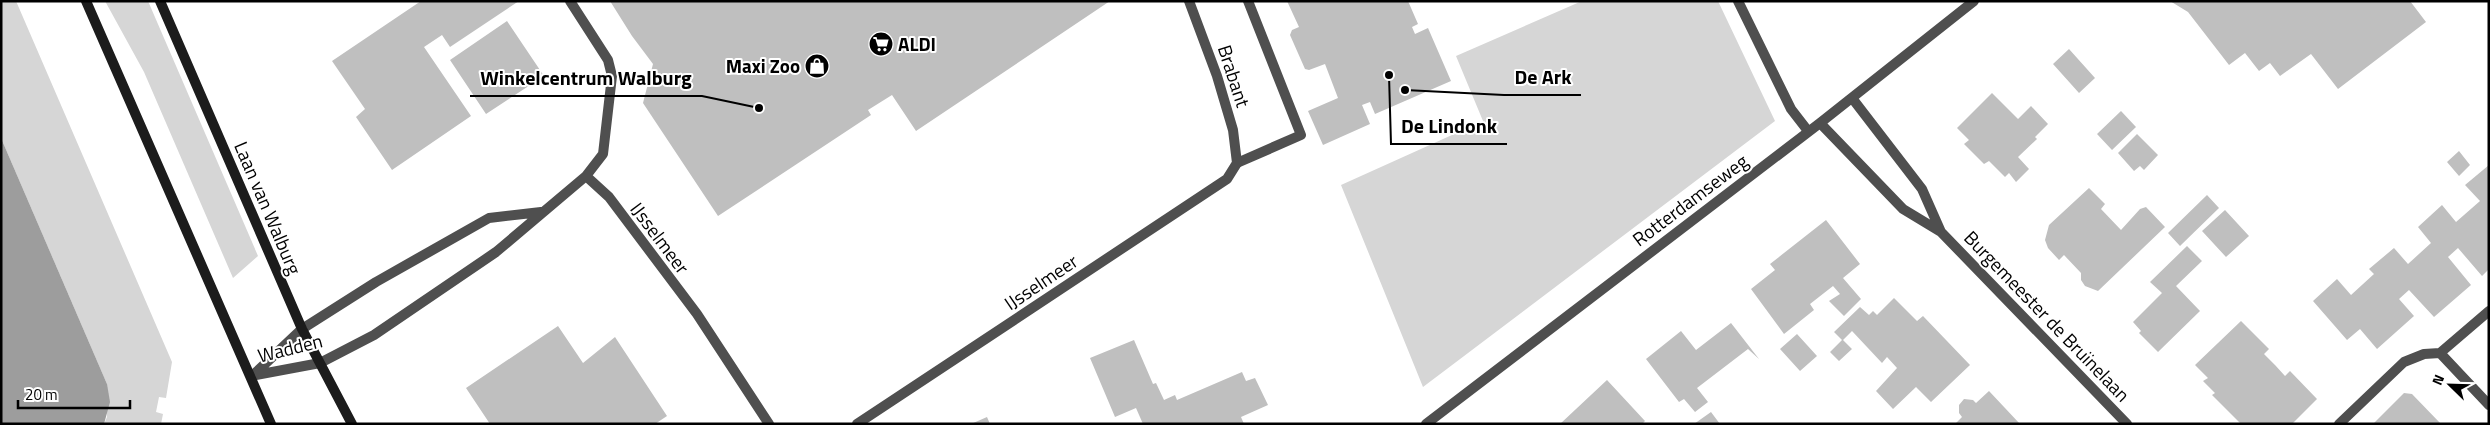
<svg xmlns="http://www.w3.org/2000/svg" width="2490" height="425" font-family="'Titillium Web',sans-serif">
<rect width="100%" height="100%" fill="#fff"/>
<path fill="#d6d6d6" d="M1,1H16L172,362L166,398L159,397L156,412L163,414L161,424H104L107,417V384L1,138Z
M105,1H148L258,256L233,278L144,72Z
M1582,1H1718L1775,121L1423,387L1341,185L1483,121L1456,56Z"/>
<path fill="#9d9d9d" d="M1,138L107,384L110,402L104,424H1Z"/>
<path fill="#bfbfbf" d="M421,1H519L450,47L442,35L424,47L471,116L392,170L356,117L365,109L332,61Z
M610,1H1110L916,131L892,95L868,110L871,115L718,216L643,103L653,64L632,36Z
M1287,1H1408L1418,24L1412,27L1415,34L1428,28L1451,81L1375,114L1370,102L1362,105L1370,124L1323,145L1308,111L1338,98L1325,64L1309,70L1305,69L1290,35L1292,30L1299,27Z
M2170,1H2410L2426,22L2338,89L2311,54L2280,76L2270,63L2259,71L2245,53L2229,65L2188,12Z
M507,21L544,76L486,114L450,60Z
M2069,49L2095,78L2079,93L2053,64Z
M1992,93L2018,119L2031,106L2048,124L2035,137L2037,139L2018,157L2029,169L2016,182L2009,173L2005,177L1989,161L1984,164L1964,144L1969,140L1957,128Z
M2121,111L2136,127L2112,150L2097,134Z
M2137,134L2158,155L2144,170L2140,166L2134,171L2118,153Z
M2459,151L2470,165L2459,176L2447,162Z
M2489,165V269L2482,276L2458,248L2448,257L2471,285L2434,317L2409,290L2399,299L2414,316L2377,349L2360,329L2347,340L2313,301L2337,279L2351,295L2374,274L2369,269L2394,248L2408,264L2431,243L2418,227L2442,205L2456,222L2480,201L2465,185Z
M2089,188L2105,204L2101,209L2121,230L2140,209L2146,207L2165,227L2098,291L2085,286L2081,280V273L2064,255L2059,260L2048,248L2045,240L2049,225Z
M2207,195L2219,208L2180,246L2168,233Z
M2225,210L2249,236L2226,257L2202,231Z
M1826,220L1860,264L1843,278L1861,299L1844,316L1829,301L1840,294L1833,286L1810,304L1814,310L1784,334L1751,289L1775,270L1770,264Z
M2187,246L2202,261L2176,286L2200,311L2158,352L2139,333L2141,331L2133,322L2162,293L2150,282Z
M1894,298L1917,321L1923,316L1970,365L1931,402L1916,387L1893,409L1876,391L1897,368L1887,357L1882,363L1852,331L1843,340L1852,349L1839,361L1830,352L1842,340L1834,332L1860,307L1869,315L1873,311L1877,315Z
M2241,321L2269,349L2264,354L2275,365L2285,376L2290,371L2317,399L2292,424H2241L2212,395L2215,393L2203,381L2208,378L2195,365Z
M1731,323L1759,359L1748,349L1697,388L1708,402L1695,412L1684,399L1679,402L1646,359L1681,331L1696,350Z
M558,326L583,363L615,337L667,416L655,424H490L466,388Z
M1797,334L1817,356L1800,371L1780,349Z
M1134,340L1153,384L1156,383L1164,400L1175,395L1177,400L1242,372L1246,381L1255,378L1268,405L1241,417L1244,424H1143L1136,408L1115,417L1090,358Z
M1607,380L1645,421L1642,424H1560Z
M1989,391L2020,424H1955L1962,417L1959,413V405L1964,399L1973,400L1976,403Z
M2404,393L2412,394L2441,424H2373Z
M1711,412L1720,424H1694Z
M987,417L990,424H971Z"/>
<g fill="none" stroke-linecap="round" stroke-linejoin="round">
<path stroke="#4f4f4f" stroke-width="10" d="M1738,1L1791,109L1808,131
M1237,163L1301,135L1248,1"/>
<path stroke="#4f4f4f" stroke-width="10" d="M586,176L609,197L697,314L769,424
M2440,353L2489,405
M251,376L320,363L374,335L496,252L586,176L603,154L612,76L608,60L570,1
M252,376L302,329L376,282L489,218L541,212
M857,424L1227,179L1237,163L1233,130L1217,76L1189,1
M2339,424L2404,362L2424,354L2440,353L2489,311"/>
<path stroke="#4f4f4f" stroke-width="10" d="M1852,98L1922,189L1941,232
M1820,123L1903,209L1941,232L2127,424
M1426,424L1820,123L1974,1"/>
<path stroke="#1c1c1c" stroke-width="10" d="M86,1L271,424
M160,1L302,329L352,424"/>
</g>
<defs>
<symbol id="supermarket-disc" viewBox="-11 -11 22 22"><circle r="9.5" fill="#000" stroke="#fff"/><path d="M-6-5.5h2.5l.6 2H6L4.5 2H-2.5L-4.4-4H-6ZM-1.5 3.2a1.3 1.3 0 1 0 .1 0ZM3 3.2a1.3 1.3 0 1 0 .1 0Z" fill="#fff"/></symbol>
<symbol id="shop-disc" viewBox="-11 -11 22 22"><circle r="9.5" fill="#000" stroke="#fff"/><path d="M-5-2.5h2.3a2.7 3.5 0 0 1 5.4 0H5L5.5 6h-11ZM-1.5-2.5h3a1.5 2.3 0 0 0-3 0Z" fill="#fff"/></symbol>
</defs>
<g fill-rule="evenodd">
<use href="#supermarket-disc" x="867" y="30" width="28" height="28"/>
<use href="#shop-disc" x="803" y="52" width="28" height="28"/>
</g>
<g text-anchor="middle" stroke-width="4" stroke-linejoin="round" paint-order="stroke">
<g font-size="19" font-weight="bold" fill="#000" stroke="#fff" text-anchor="start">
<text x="898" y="51">ALDI</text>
<text x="800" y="73" text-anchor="end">Maxi Zoo</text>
</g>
<g font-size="19" fill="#000" stroke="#fff">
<text transform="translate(1234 76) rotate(72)" y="7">Brabant</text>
<text transform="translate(1690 200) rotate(-37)" y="7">Rotterdamseweg</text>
<text transform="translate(268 208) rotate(67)" y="7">Laan van Walburg</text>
<text transform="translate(660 238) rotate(53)" y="7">IJsselmeer</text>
<text transform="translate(1041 282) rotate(-34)" y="7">IJsselmeer</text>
<text transform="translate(2047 316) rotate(46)" y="7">Burgemeester de Bruïnelaan</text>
<text transform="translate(290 348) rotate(-14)" y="7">Wadden</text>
</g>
</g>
<path fill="none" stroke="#000" stroke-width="2" d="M1405 90L1504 95H1581M759 108L702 96H470M1389 75L1391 144H1507"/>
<g fill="#000" stroke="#fff" stroke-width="2">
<circle cx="1405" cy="90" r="5"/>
<circle cx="759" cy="108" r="5"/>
<circle cx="1389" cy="75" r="5"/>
</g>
<g font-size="20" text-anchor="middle" font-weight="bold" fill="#000" stroke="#fff" stroke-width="4" stroke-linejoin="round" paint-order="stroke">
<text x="1543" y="84">De Ark</text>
<text x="586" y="85">Winkelcentrum Walburg</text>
<text x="1449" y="133">De Lindonk</text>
</g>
<rect width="2490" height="425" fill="none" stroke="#000000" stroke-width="5"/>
<g transform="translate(2450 385) rotate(293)" stroke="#ffffff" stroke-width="4" paint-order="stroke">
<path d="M0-4L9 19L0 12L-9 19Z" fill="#000000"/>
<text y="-8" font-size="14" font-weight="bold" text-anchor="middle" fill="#000000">N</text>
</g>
<path d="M18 400v8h112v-8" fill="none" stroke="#000000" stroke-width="2.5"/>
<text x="25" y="400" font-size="15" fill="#000000" stroke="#ffffff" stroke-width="4" paint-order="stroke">20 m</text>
</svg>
